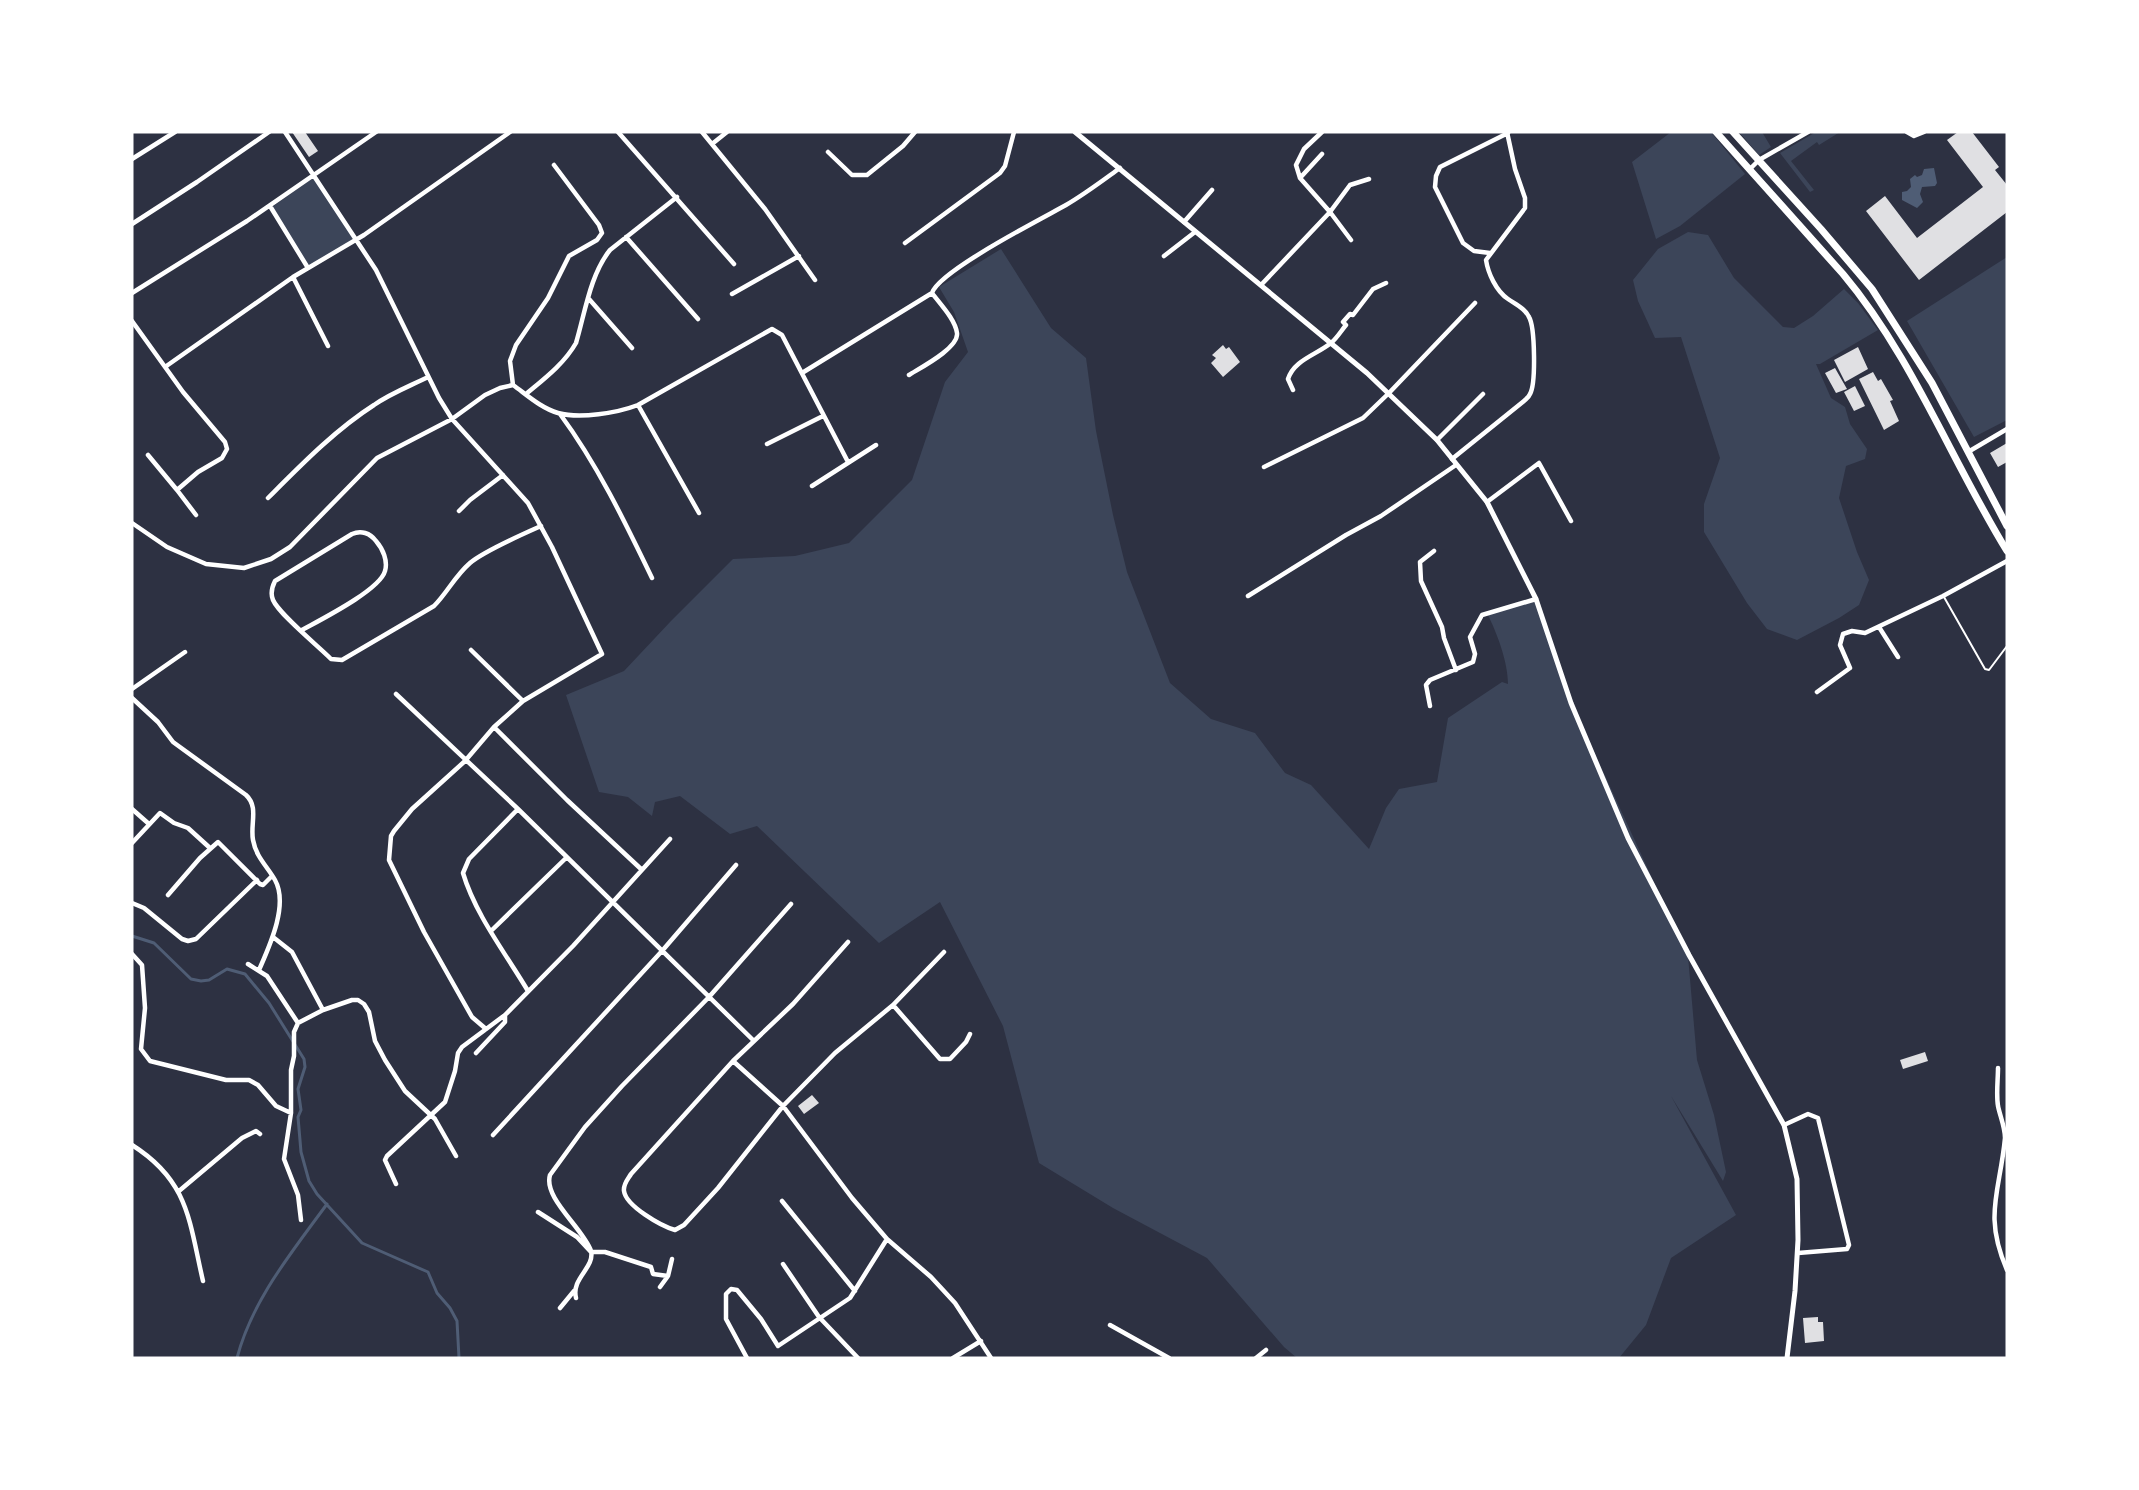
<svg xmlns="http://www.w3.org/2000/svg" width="2139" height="1490" font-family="Cabin,sans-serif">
<rect width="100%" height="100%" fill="#2d3142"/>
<path fill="#3c4559" d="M1671,132H1711L1745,174L1680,226L1656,239L1632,162Z
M1739,132H1762L1771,147L1759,155Z
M1816,132H1840L1819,145L1817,142L1791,161L1814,190L1810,192L1780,153Z
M313,178L355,238L309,266L272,207Z
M1688,232L1708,235L1734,278L1783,327L1794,328L1813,316L1844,289L1858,303L1878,330L1820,364H1816L1831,398L1845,407L1850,424L1867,449L1865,459L1846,466L1839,498L1857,552L1869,580L1859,605L1839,618L1797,640L1767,629L1747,603L1704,532V504L1720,458L1681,337L1655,338L1638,301L1633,280L1658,249Z
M1001,249L1051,328L1086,358L1096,431L1113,515L1127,572L1170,683L1211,719L1255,733L1285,773L1311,785L1369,849L1386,808L1399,789L1437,782L1448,718L1502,682L1508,684C1508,662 1497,633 1487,613L1536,599L1572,704L1688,956L1697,1060L1714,1115L1726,1172L1723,1181L1671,1096L1736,1215L1671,1258L1646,1325L1619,1358H1297L1284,1347L1207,1258L1113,1208L1039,1163L1003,1026L940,902L879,943L757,826L730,834L680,796L655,802L652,816L628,797L599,792L566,695L624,671L671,621L733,559L795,556L849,543L912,480L945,382L968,352L954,312L939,287Z
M2007,257V420L1974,437L1907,321Z"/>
<path fill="#4f5d75" d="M1934,168L1937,183L1935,186L1922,187L1920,194L1923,202L1917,208L1902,200V192L1907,191L1911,187L1910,179L1915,175L1917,177L1922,175L1924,169Z"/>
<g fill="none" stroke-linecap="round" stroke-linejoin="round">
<path stroke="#4f5d75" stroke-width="3" d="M132,936L154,943L191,979L201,981L209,980L227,969L245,974L269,1003L304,1059L305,1067L298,1089L301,1110L298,1117L301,1152L309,1181L317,1194L362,1243L428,1272L437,1293L450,1308L457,1321L459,1358
M237,1358C252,1300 292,1252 327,1204"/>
</g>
<path fill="#e0e0e3" d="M292,132H305L318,151L309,157Z
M1958,132H1972L1999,167L1995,170L2007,185V212L1919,280L1866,211L1885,196L1917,238L1983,187L1947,140Z
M1223,345L1226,349L1229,347L1240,362L1223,377L1211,363L1216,358L1212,355Z
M1858,347L1868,369L1845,382L1834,360Z
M1835,368L1847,389L1836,393L1825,373Z
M1873,372L1878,381L1881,379L1893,400L1890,401L1899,421L1884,430L1859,379Z
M1855,386L1865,406L1854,411L1844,392Z
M2007,443V462L1998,467L1990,453Z
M1925,1052L1928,1061L1903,1069L1900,1060Z
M812,1095L819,1103L804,1114L798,1106Z
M1818,1317V1322H1823L1824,1341L1805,1343L1803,1318Z"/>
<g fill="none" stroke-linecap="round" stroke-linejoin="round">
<path stroke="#fff" stroke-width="2" d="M1944,597L1985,669L1989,670L2007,646"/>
<path stroke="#fff" stroke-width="4.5" d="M285,132L376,270L439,398L452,419L528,503L552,547L602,654L523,701L494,727L465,761L412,809L394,831L391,836L389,860L424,932L472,1017L486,1029
M618,132L734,264
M702,132L765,209L815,280
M1322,132L1304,149L1296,165L1300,178L1330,212L1350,185L1369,179
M1907,132L1914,136L1924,132
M712,144L727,132
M828,152L852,175H867L903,146L915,132
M132,159L175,132
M1750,169L1759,160L1808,132
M1300,178L1322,154
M270,206L308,268
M1184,222L1212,190
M132,224L197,182L269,132
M626,237L698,319
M905,243L1000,173L1005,166L1014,132
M1490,253L1474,251L1463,243L1435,187L1436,176L1440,167L1508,133
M1164,256L1195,232
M293,277L328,346
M1261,285L1330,212L1351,240
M132,293L247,221L376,132
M932,293C939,271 1041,219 1066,205C1085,194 1102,181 1120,168
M732,294L799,256
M589,299L632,348
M132,321L183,392L225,442L227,449L222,458L198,472L177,490L196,515
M165,367L293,277L364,235L510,132
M802,373L932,293
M909,375C920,368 959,348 957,333C955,319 940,304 932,293
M513,385L510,361L516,345L548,298L569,256L597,240L602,233L599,225L554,165
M1293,390L1288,379C1294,360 1316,355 1331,343C1337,338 1341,331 1346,325L1343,322L1350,314L1353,315L1373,289L1386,283
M526,394C544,379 564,364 576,343C585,313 590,275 610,250L677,197
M638,405L699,513
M560,414C597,464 625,522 652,578
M1437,440L1483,394
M767,444L823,416
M1968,452L2007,429
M148,455L177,490
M1452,459L1524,401C1526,399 1529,397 1530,394C1536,384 1535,327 1529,317C1525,308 1515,304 1508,299C1496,291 1488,273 1486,260L1525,208V198L1515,169L1507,132
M1264,467L1363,418L1389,393L1475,303
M812,486L876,445
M268,498C301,465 335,430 374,405C391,393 410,386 428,377
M1487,502L1539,463L1571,521
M459,511L470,500L503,475
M132,523L167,547L206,564L244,568L271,559L290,547L377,458L452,419L485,395L500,388L513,385C527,395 541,408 558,413C580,419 617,413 638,405L772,329L782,335L848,462
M1434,551L1420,562L1421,581L1442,627L1444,638L1456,670
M1248,596L1346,535L1381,516L1456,465
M1879,627L1898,657
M302,630C320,620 380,590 385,571C388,561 383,549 376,541C370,533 361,530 352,534L275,581C272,587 270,593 273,600C279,614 318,646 331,659L342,660L434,606C447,593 455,576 470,563C484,551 523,534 541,526
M471,650L523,701
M132,689L185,652
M1817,692L1850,668L1840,645L1843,634L1852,631L1865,633L1943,596L2007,561
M396,694L518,809L754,1041
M132,698L158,722L173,742L246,795C259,807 250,824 253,840C256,857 267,866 275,880C289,905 269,947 259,970
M1430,706L1426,685L1430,680L1473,662L1475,654L1470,637L1482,615L1536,599
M494,727L567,800L641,869
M132,809L149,824
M518,809L469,859L463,873C475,914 506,954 528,991
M132,843L160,813L174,823L188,828L210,848
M168,895L200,858L218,842L260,884L263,885L272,876
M132,903L144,908L182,939L188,941L196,939L257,880
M491,931L566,858
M273,937L292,952L323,1010
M848,942L793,1004L733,1061L631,1174C628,1179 623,1184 624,1191C626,1206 661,1226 675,1230L684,1225L718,1188L783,1106L835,1053L893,1005L944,952
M132,954L142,965L145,1008L141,1049L150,1061L226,1080H249L258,1085L276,1106L291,1113
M248,964L267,976L298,1023
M893,1005L940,1059H950L966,1042L970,1034
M476,1053L505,1022V1015
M733,1061L783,1106L852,1198L887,1239L931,1277L955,1303L991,1358
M1998,1068C1998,1080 1996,1094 1998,1106C2000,1116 2005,1127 2005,1138C2000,1192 1983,1215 2007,1270
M1784,1125L1808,1114L1818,1118L1849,1245L1847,1249L1798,1253
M493,1135L662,951L736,865
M132,1145C189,1181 189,1221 203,1281
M396,1184L385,1160L387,1156L445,1102L455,1071L458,1053L462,1047L505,1015L573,946L670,839
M179,1191L242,1138L256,1131L260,1134
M782,1201L855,1291
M538,1212L577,1237L591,1252H605L651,1267L653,1274L668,1276L660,1287
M301,1220L298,1195L284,1159L291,1113V1070L294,1056V1032L298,1023L323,1010L352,1000H358L364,1004L369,1012L375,1041L385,1060L405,1091L435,1119L456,1156
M783,1264L819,1317L858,1358
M668,1276L672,1259
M576,1298C571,1278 595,1268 591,1251C583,1228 543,1198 550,1175L585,1127L622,1086L709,997L791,904
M560,1308L574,1291
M1110,1325L1169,1358
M747,1358L726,1319V1294L731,1289L737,1290L761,1319L778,1346L850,1298L887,1239
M953,1358L981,1341
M1256,1358L1266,1350"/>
<path stroke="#fff" stroke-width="5" d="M1075,132L1367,373L1437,440L1487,502L1536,599L1571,703L1628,838L1689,955L1784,1125L1797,1179L1798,1240L1795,1291L1787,1358"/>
<path stroke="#fff" stroke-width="7" d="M1716,132L1843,274C1912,356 1951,460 2007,551
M1733,132L1821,229L1872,289L1932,383L2007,526"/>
</g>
<rect width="2139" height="1490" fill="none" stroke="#ffffff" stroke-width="267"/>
</svg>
